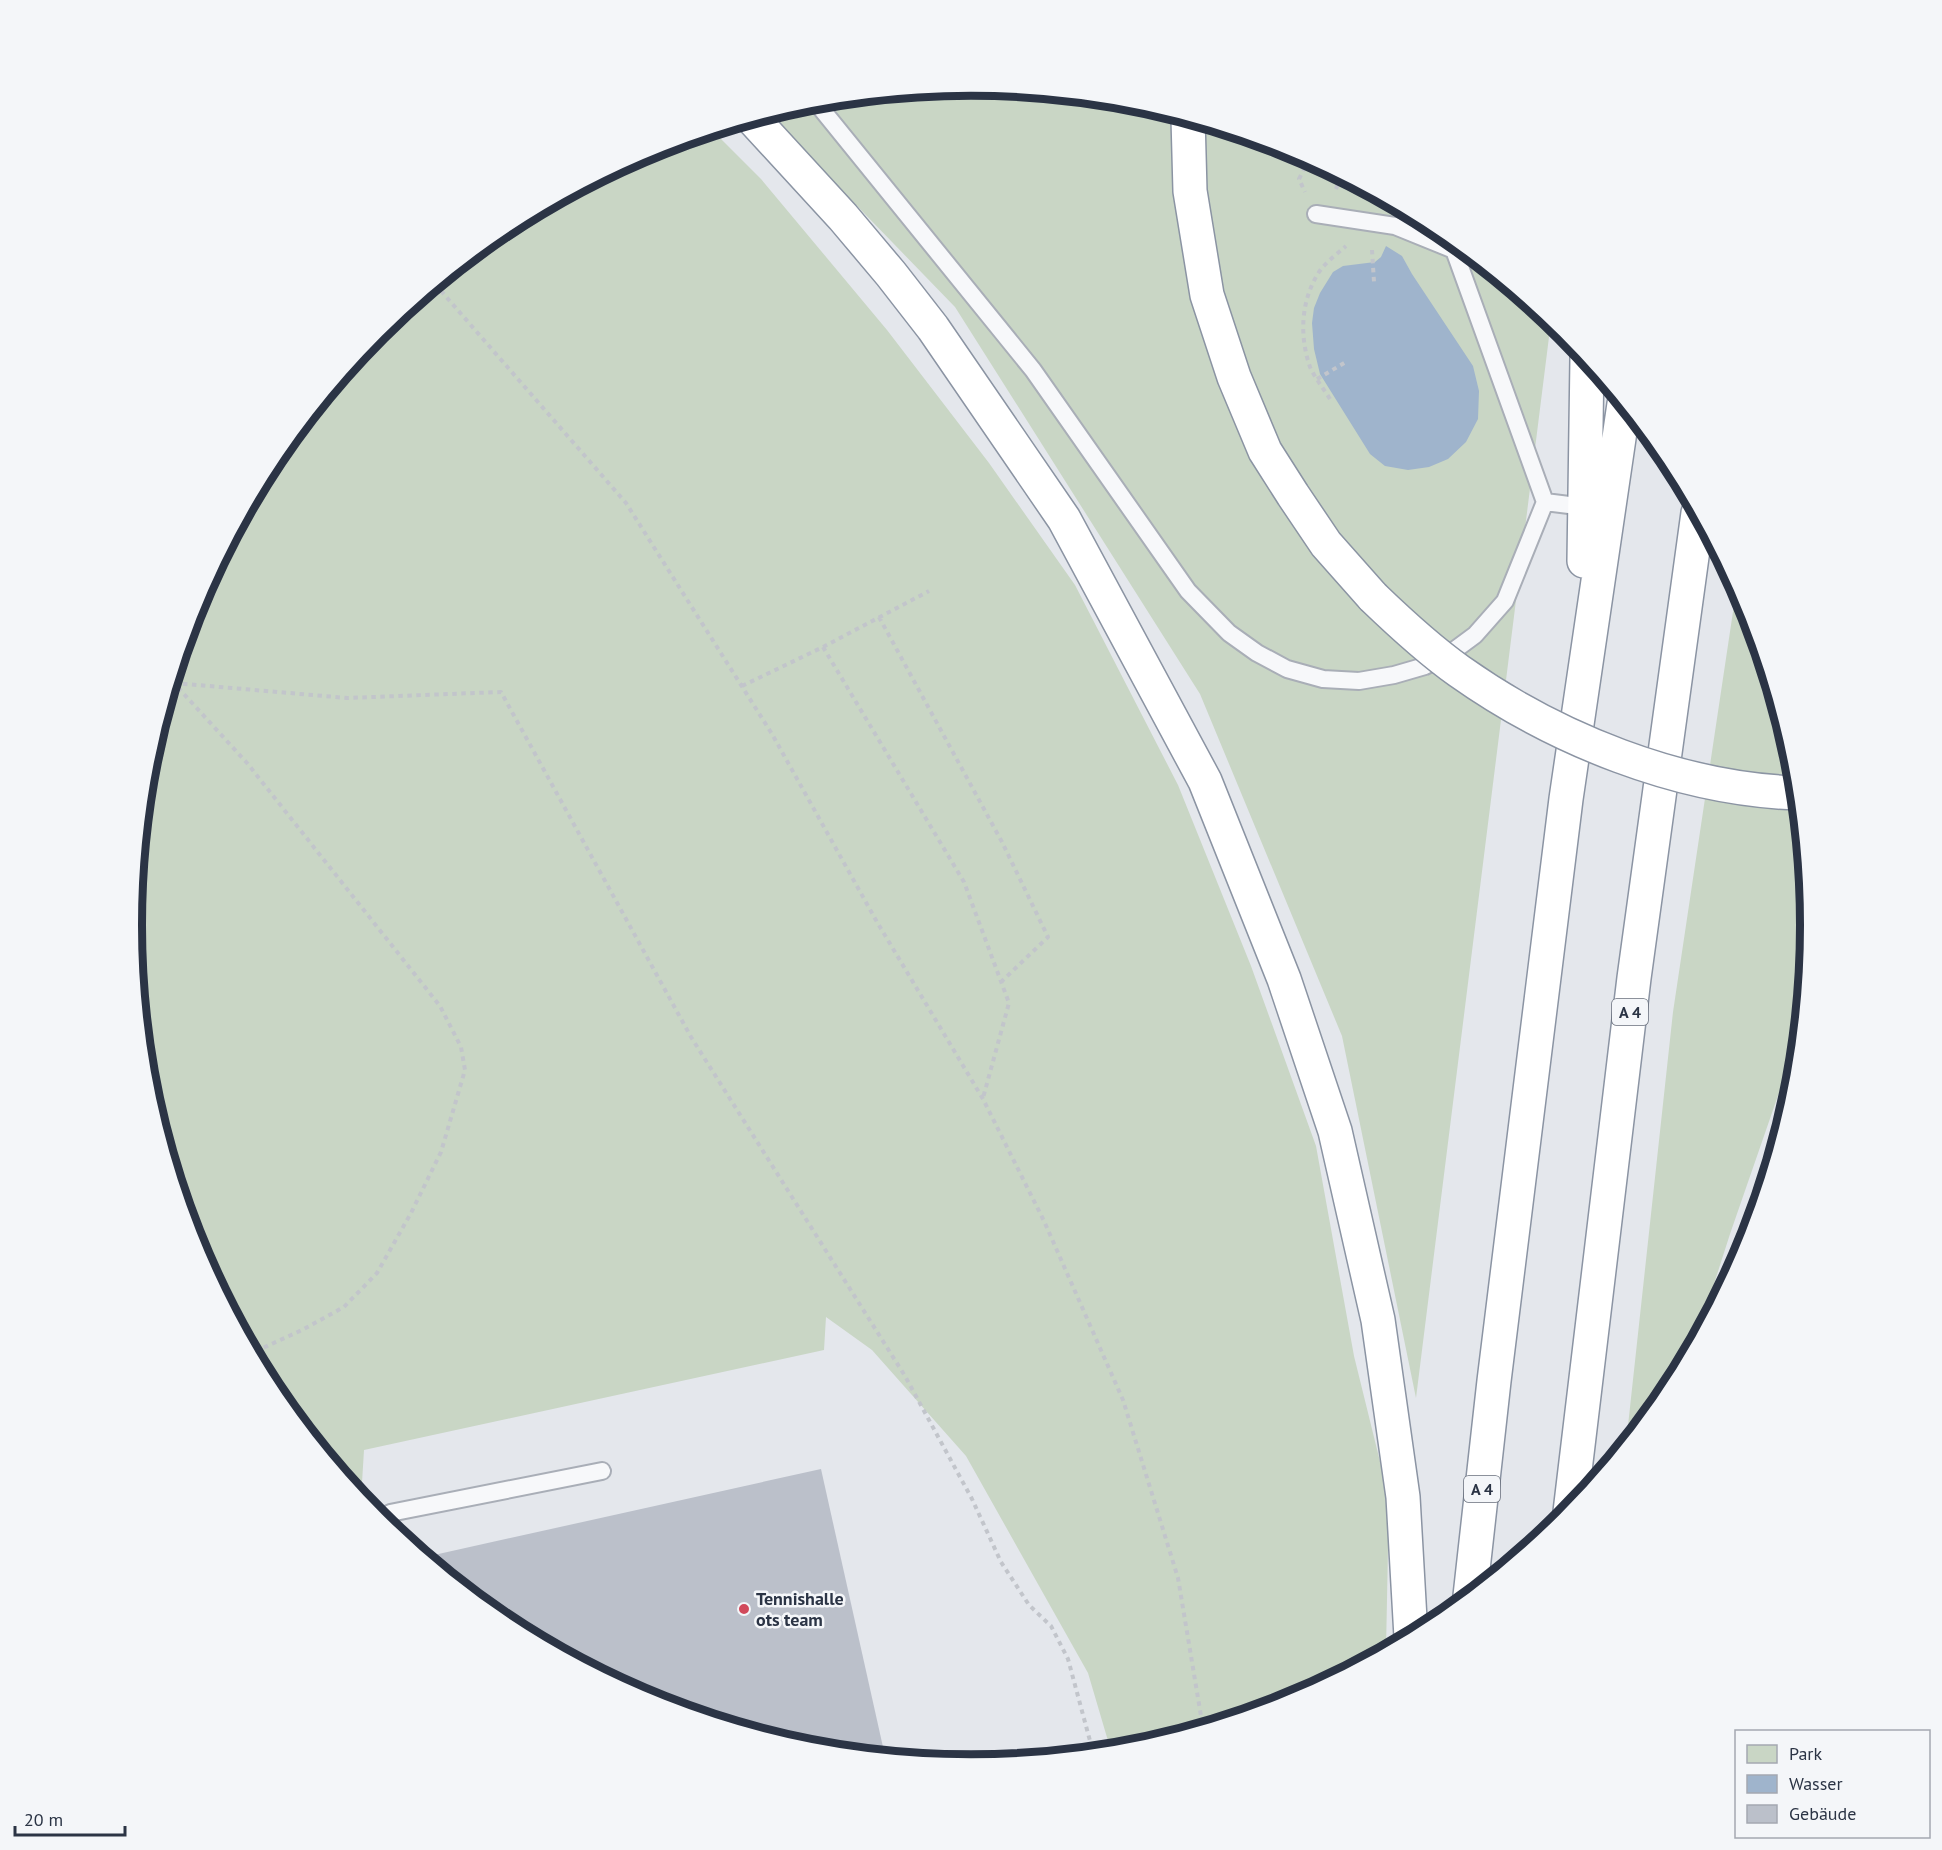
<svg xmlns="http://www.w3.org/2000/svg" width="1942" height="1850" font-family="'PT Sans',sans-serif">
<rect width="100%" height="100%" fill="#e4e7ec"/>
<path fill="#c9d6c5" d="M971,86L1135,102L1293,150L1438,227L1551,321L1416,1398L1342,1036L1200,694L955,307L768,114L808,102Z
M712,130L761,179L887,330L989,463L1075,585L1178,785L1251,966L1316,1146L1354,1356L1389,1498L1386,1650L1292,1701L1134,1748L1111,1751L1088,1673L966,1456L872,1350L826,1317L824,1350L364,1450L361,1499L273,1391L195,1246L148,1088L132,925L148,761L196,603L273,458L378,331L505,227L650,149Z
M1737,585L1747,604L1794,762L1810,925L1800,1032L1730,1234L1695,1343L1669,1392L1626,1444L1673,1012Z"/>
<path fill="#9fb4cc" d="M1386,246L1402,256L1412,274L1473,366L1479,391L1478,419L1466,442L1448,459L1429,467L1408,470L1385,466L1370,454L1320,374L1314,349L1312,323L1314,308L1320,293L1333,272L1343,266L1375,262L1381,257Z"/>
<path fill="#bbc0ca" d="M821,1469L885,1756L807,1748L649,1700L504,1623L425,1557Z"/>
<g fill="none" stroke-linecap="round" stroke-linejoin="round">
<defs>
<path id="lane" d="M815,101L1033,370L1188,591L1229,633L1257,653L1287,669L1323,679L1359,681L1394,675L1425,666L1452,652L1475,635L1505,601L1545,502L1454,250L1395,226L1316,214
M1545,502L1585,507
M383,1523L390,1513L602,1471"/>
<path id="highway" d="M752,118L843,217L891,274L933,328L1064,519L1205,781L1284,979L1335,1131L1378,1320L1403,1497L1411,1637
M1188,118L1190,191L1207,295L1234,377L1265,451L1293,495L1326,544L1373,597
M1584,561L1587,358
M1570,1512L1634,978L1698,513
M1470,1596L1494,1381L1566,799L1624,404"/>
</defs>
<use href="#lane" stroke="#a9aeb7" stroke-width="20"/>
<use href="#highway" stroke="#8b94a3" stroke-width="36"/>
<path stroke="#c2c5cb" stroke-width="4" stroke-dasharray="4.5 4.5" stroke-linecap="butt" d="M1305,167L1299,179L1305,192
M1336,189L1340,178
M1372,250L1374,282
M435,284L626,503L772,734L877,922L983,1099L1044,1221L1123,1400L1178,1578L1203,1728
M1317,379L1346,362
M1330,399C1323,388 1315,378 1310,367C1299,335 1301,300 1319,272C1326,262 1337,254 1346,246
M879,617L1002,842L1048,937L1001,982
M823,647L964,882L1009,1003L983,1098
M172,681L247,763L440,1006L461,1047L465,1070L441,1152L411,1213L377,1273L344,1307L302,1330L252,1353
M174,683L347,698L501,692L691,1037L905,1376L972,1499L1001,1562L1029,1605L1051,1626L1068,1659L1093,1752
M742,686L823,647L929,591"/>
<use href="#lane" stroke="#f7f8fa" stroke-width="16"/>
<use href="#highway" stroke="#fff" stroke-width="33"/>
<defs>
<path id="highway-bridge" d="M1373,597C1400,623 1428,649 1459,671C1555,739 1679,789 1797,793"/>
</defs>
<use href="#highway-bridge" stroke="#8b94a3" stroke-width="36" stroke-linecap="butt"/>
<use href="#highway-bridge" stroke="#fff" stroke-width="33"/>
</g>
<circle fill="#d1495b" stroke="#f4f6f9" stroke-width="2" cx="744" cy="1609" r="6"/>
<g text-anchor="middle" stroke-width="5" stroke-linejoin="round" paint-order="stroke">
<g fill="#f4f6f9" stroke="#676e7b" stroke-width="1.5">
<rect x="1612" y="999" width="36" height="26" rx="4.5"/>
<rect x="1464" y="1476" width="36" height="26" rx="4.5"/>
</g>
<g font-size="16" font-weight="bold" fill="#2b3445">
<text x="1630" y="1018">A 4</text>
<text x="1482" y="1495">A 4</text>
</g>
<g font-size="18" font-weight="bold" fill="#2b3445" stroke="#f4f6f9" text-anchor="start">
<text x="756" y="1605">Tennishalle<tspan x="756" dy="21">ots team</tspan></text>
</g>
</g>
<path d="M0 0H1942V1850H0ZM142 925a829 829 0 1 1 1658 0a829 829 0 1 1-1658 0Z" fill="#f4f6f9" fill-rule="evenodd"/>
<path fill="none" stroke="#2b3445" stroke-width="8" d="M142 925a829 829 0 1 1 1658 0a829 829 0 1 1-1658 0Z"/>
<rect x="1735" y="1730" width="195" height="108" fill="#f4f6f9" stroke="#a4a8b1" stroke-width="1.5"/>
<rect x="1747" y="1745" width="30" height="18" fill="#c9d6c5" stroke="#a4a8b1" stroke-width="1.5"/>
<text x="1789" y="1760" font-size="18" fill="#2b3445">Park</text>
<rect x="1747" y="1775" width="30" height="18" fill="#9fb4cc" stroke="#a4a8b1" stroke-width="1.5"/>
<text x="1789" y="1790" font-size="18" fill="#2b3445">Wasser</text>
<rect x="1747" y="1805" width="30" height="18" fill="#bbc0ca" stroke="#a4a8b1" stroke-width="1.5"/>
<text x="1789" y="1820" font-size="18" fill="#2b3445">Gebäude</text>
<path d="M15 1826v9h110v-9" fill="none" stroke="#2b3445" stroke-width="3"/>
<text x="24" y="1826" font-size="18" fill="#2b3445" stroke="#f4f6f9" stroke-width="4.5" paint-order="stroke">20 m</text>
</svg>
